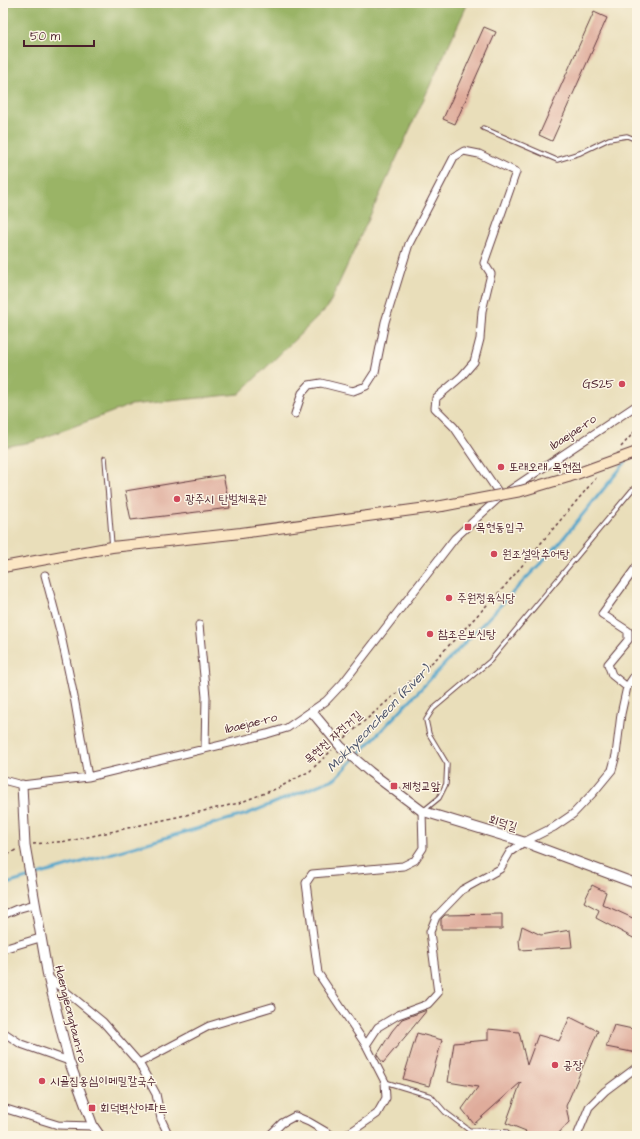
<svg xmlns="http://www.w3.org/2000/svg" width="640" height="1139" font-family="'Architects Daughter','Poor Story',sans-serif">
<rect width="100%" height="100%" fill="#fcf5e5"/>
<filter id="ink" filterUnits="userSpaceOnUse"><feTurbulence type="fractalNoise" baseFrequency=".025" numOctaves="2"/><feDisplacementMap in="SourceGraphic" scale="8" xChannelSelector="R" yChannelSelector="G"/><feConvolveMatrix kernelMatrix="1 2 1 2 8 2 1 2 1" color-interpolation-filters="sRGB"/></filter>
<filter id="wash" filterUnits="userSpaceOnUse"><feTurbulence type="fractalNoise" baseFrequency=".012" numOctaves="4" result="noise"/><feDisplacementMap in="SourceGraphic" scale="16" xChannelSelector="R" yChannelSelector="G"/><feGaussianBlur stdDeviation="0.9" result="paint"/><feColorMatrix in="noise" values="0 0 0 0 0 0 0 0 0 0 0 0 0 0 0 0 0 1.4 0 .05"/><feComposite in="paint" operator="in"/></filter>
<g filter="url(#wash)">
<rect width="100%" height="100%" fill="#e9deba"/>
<path fill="#9ab466" stroke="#726a48" d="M3,3H468L328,307L239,394L131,405L32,442L3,447Z"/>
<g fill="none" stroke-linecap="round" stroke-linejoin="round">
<path stroke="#4fa4cb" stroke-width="3" d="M3,885L247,814L336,778L556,547L629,458"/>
</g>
<g id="blocks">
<path fill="#dfac9b" d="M594,12L607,18L552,141L539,135Z
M484,27L496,32L455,124L443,119Z
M223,475L230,508L131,520L125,491Z
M592,885L606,892L602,904L637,920V940L596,918L599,910L584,902Z
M502,914V929H441V919L445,915Z
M522,926L541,935L570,930L572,947L520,950L519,940Z
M427,1010L410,1031L383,1063L377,1055L392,1031L402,1019Z
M570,1017L598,1031L566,1106L569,1122L556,1136H523L526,1131L506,1123L521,1082L474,1124L462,1109L478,1087L448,1082L454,1043L488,1040V1029L519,1032L527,1065L538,1035L559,1041Z
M614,1025L637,1030V1053L606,1047Z
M417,1033L442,1040L429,1086L403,1079Z"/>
</g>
</g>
<g filter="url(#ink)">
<use href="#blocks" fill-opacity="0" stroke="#623c40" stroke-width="1"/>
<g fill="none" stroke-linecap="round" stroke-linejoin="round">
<defs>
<path id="service" d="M483,128L557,160L580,153L609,139L627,136L637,140
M105,458L112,546
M423,811L439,798L446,784L447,764L429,734L426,720L433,709L490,661L632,490L637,487
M385,1082L431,1096L445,1112L469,1130L507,1132L509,1136"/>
<path id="minor" d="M295,414L302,393L309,385L321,383L353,391L366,386L375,372L385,322L409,244L454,157L464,151L479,154L516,172L484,263L491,274L482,311L480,339L474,362L461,377L436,398L435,408L454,427L501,496
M45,575L60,631L74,697L88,777
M199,625L206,697L205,748
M627,687L612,675L608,664L628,640V631L602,614L637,566
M3,780L22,785L88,777L267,734L287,728L326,701L343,683L455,538L501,496L637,405
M3,915L17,909L35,904
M3,949L40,938
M48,977L103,1022L139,1063L156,1094L161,1119L169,1136
M3,1032L21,1044L69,1061
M366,1045L378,1027L398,1015L428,1004L438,993L430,932L436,917L462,890L500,869L510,852L524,842L554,827L573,814L593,793L612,770L616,755L621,714L627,687L637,672
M139,1063L209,1026L272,1007
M3,1108L58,1125L93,1126
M269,1136L282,1123L295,1116L309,1122L333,1136
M345,1136L377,1114L386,1098L385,1082L366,1045L318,973L306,883L312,874L403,866L415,860L423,848L422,811
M577,1136L589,1107L605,1091L637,1067"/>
<path id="tertiary" d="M312,712L341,747L370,772L422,811L524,842L637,884
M22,785L25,845L48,977L69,1061L93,1126L100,1136"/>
<path id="secondary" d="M3,567L112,547L241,533L442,506"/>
</defs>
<use href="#service" stroke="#623c40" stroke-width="5.5"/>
<use href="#minor" stroke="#623c40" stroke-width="9"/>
<use href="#tertiary" stroke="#623c40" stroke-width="11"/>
<use href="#secondary" stroke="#623c40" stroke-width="12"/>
<path stroke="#623c40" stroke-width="1.5" stroke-dasharray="3 3" stroke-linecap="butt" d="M621,447L637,429
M345,738L437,658L504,587L596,478
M33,844L70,841L239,803L278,788L310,771L332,750
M3,858L17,849"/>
<use href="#service" stroke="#fff" stroke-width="3.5"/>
<use href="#minor" stroke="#fff" stroke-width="7"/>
<use href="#tertiary" stroke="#fff" stroke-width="9"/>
<use href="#secondary" stroke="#fbe6c4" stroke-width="10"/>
<defs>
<path id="secondary-bridge" d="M442,506L521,491L568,477L637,452"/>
</defs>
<use href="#secondary-bridge" stroke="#623c40" stroke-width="12" stroke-linecap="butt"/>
<use href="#secondary-bridge" stroke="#fbe6c4" stroke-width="10"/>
</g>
</g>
<g fill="#d1495b" stroke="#fcf5e5" stroke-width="1.5">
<circle cx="622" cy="384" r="4"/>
<circle cx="501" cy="467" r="4"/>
<circle cx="177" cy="499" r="4"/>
<rect x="464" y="523" width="8" height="8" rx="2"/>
<circle cx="494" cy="554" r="4"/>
<circle cx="449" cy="598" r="4"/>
<circle cx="430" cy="634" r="4"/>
<rect x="390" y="782" width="8" height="8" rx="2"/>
<circle cx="555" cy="1065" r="4"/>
<circle cx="42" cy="1081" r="4"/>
<rect x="88" y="1104" width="8" height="8" rx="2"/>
</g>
<g text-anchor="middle" stroke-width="3" stroke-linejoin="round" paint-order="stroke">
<g font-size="12" fill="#4a1f2b" stroke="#fcf5e5" text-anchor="start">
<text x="614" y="388" text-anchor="end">GS25</text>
<text x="509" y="471">또래오래 목현점</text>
<text x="185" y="503">광주시 탄벌체육관</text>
<text x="476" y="531">목현동입구</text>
<text x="502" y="558">원조설악추어탕</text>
<text x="457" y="602">주원정육식당</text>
<text x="438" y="638">참조은보신탕</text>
<text x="402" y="790">제청교앞</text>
<text x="563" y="1069">공장</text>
<text x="50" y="1085">시골집옹심이메밀칼국수</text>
<text x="100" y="1112">회덕벽산아파트</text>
</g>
<g font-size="12" fill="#4a1f2b" stroke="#fcf5e5">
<text transform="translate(573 432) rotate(-34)" y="4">Ibaejae-ro</text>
<text transform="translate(251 723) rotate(-14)" y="4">Ibaejae-ro</text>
<text transform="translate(333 737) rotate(-42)" y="4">목현천 자전거길</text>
<text transform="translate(503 823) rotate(17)" y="4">회덕길</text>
<text transform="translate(71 1014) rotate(76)" y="4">Haengjeongtaun-ro</text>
</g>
<g font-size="13" font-style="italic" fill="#4c546b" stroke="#fcf5e5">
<text transform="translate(378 718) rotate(-46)" y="5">Mokhyeoncheon (River)</text>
</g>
</g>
<rect width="640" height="1139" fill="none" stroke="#fcf5e5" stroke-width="16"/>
<path d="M24 40v6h70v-6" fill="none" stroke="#4a1f2b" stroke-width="2"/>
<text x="30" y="40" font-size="12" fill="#4a1f2b" stroke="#fcf5e5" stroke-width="3" paint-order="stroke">50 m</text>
</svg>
